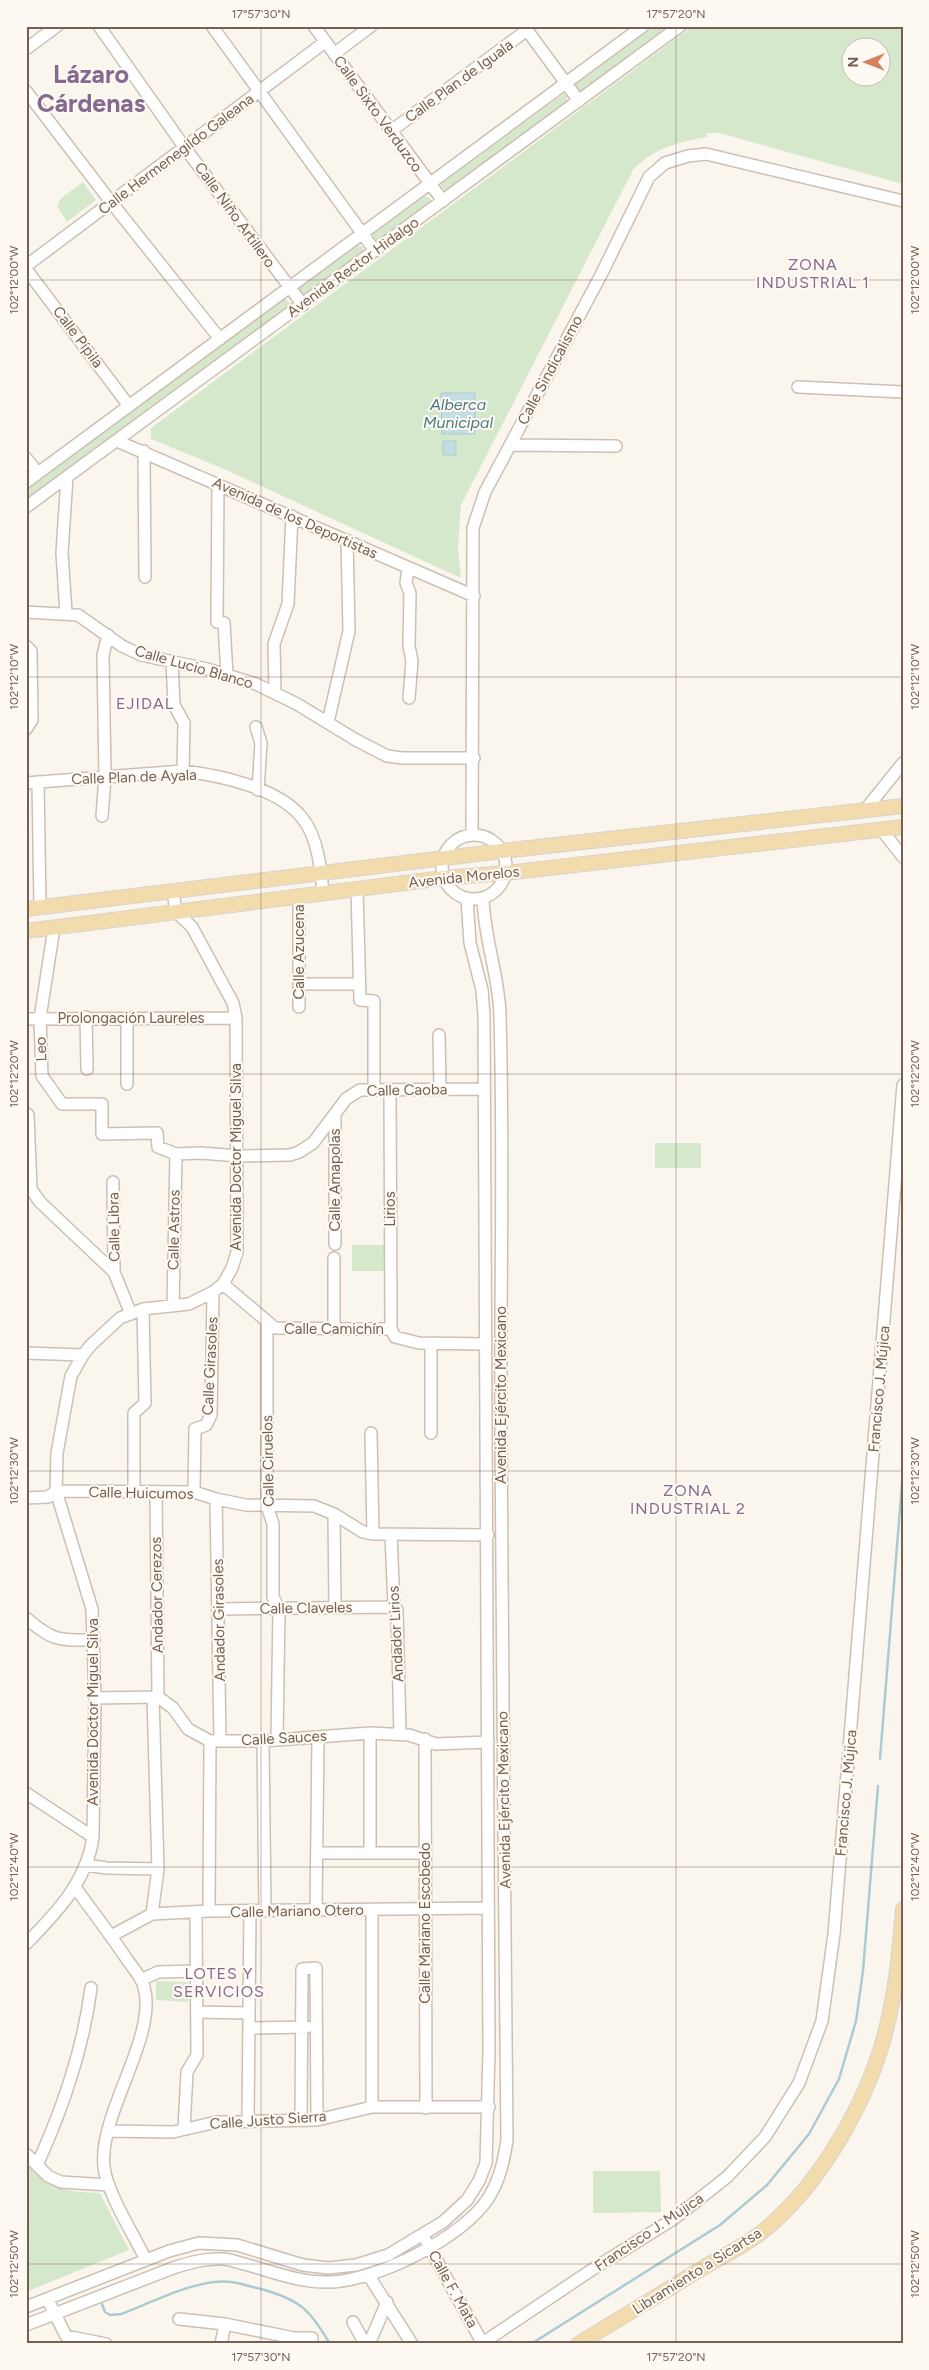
<svg xmlns="http://www.w3.org/2000/svg" width="929" height="2370" font-family="Figtree,sans-serif">
<rect width="100%" height="100%" fill="#fbf6ed"/>
<path fill="#d6e8cc" fill-rule="evenodd" d="M654,26H670L582,92L576,89V84Z
M693,26H903V184L719,133H707V137C678,142 654,148 633,170L461,505L458,548L461,578L224,469L151,439V428ZM852,48H882V78H852Z
M564,94L567,96V102L447,191L442,188L441,183Z
M83,182L96,200L67,222L57,206L61,198Z
M425,196L430,198V204L378,242L373,240L372,234Z
M357,245L363,247V253L305,297H301L298,292L299,288Z
M285,299L289,302L291,307L26,501V488Z
M655,1143H701V1168H655Z
M352,1245H384V1271H352Z
M156,1981L188,1982V2002L156,2000Z
M26,2163C53,2191 63,2191 100,2193L129,2250L26,2292Z
M593,2171H660L661,2212L593,2213Z"/>
<path fill="#c3dde3" stroke="#aacbd4" d="M441,393H475V434H442Z
M443,441H456V455H443Z"/>
<g fill="none" stroke-linecap="round" stroke-linejoin="round">
<path stroke="#aacbd4" stroke-width="2.5" d="M880,1759L903,1471
M102,2304L105,2312L110,2315L121,2314C151,2303 200,2277 231,2282C241,2283 251,2287 261,2289C301,2300 310,2310 330,2344
M531,2344L720,2225L767,2185L809,2134L839,2079L856,2021L863,1971L878,1786"/>
<defs>
<path id="minor" d="M99,26L185,148L303,305
M212,26L375,251
M314,26L443,201
M524,26L579,101
M26,49L57,26
M334,54L371,26
M26,91L111,202L220,339
M391,131L527,30
M26,266L325,42
M26,269L129,406
M798,387L903,392
M117,441L474,596
M510,445L616,446
M144,451L145,577
M26,458L38,473
M26,482L643,26
M218,484L217,622L224,623L227,675
M26,507L680,26
M408,568L406,583L410,593L409,646L412,661L409,698
M26,612L78,615L122,646L141,655L207,669L256,684L297,704L356,740L387,756L402,758H474
M66,613L62,553L67,477
M26,646L31,651L32,720L26,729
M172,661L174,705L184,723L183,771
M275,693L274,644L288,604L292,516
M328,722L349,631L347,540
M256,727L261,743L258,790
M38,782L40,907
M26,783L183,771C219,775 280,788 303,819C318,838 321,870 323,893
M865,810L903,763
M102,816L105,777L103,655L108,635
M881,829L903,857
M472,834L473,528L485,492L601,275L649,177L665,163L688,156L706,154L903,201
M442 867a32 32 0 1 1 64 0a32 32 0 1 1-64 0Z
M357,889L360,1000L374,1001V1090
M299,896V1007
M54,928L40,1018L42,1076L62,1104H102V1134L157,1133L158,1147L176,1154L201,1153L238,1156L290,1155L299,1152L313,1143L346,1099L360,1090L484,1089
M299,984H359
M86,1017L87,1069
M26,1019L236,1018
M439,1035L440,1089
M127,1084V1018
M390,1090L391,1329
M26,1113L28,1115L31,1189L40,1202L114,1272L131,1314
M335,1116V1244
M113,1182L114,1272
M334,1258V1329
M223,1284L275,1328L391,1329L395,1337L419,1343L486,1344
M173,1306L176,1154
M267,1323V1506L273,1524V1597L279,1608L277,1740
M26,1353L83,1355
M371,1433L373,1534
M431,1433V1344
M134,1492V1413L145,1403L143,1309
M156,1492L158,1697
M194,1492L195,1429L206,1425L211,1415L213,1292
M26,1498L48,1497L56,1491L194,1492L216,1499L246,1505L314,1506L334,1514L363,1532L373,1534L488,1535
M216,1499L220,1741
M334,1514L335,1608
M391,1534L394,1607L397,1610L400,1734
M219,1609L394,1607
M26,1618C54,1642 59,1640 94,1640
M95,1698L158,1697L173,1708L188,1729L210,1741H263L370,1733L409,1735L436,1744L488,1742
M370,1733V1853
M425,1739L426,2108
M263,1741L265,1911
M26,1793L93,1837
M317,1853H424
M85,1865L107,1868L158,1869
M75,1887C92,1911 110,1934 126,1958C132,1967 141,1976 144,1987C158,2037 98,2114 104,2167C107,2193 134,2235 146,2260
M316,1910L318,1737
M372,1910V2107
M209,1911L210,1741
M152,1914L158,1869L153,1697
M111,1936L152,1914L209,1911L488,1908
M26,1944C56,1913 87,1882 93,1837L95,1698L92,1609L56,1491L57,1453L71,1376L83,1355L91,1345L120,1318L143,1309L189,1304L213,1292L223,1284L232,1268L237,1252L236,1018L233,1003L192,927L176,912L173,891
M141,1980L158,1972L196,1971
M197,2012L249,2013
M249,2028L307,2027
M301,2120L302,1969L316,1968L317,2120
M248,2121L250,1911
M184,2129L187,2072L197,2055L196,1912
M108,2131L173,2132L217,2122L317,2120L372,2107H489
M26,2154L48,2176L61,2182L109,2185
M37,2165C63,2108 83,2050 91,1988
M426,2241L483,2344
M369,2276L412,2344
M48,2300L66,2336L106,2344
M26,2307L169,2251L199,2243L237,2245L303,2265L328,2268L356,2265L388,2255L443,2222L467,2200L479,2181L486,2163L489,2051L484,1016L482,990L470,943L467,898
M179,2319L225,2324L294,2338H312
M353,2322L365,2344
M26,2325L173,2268C189,2263 205,2258 222,2259C229,2259 237,2262 244,2264C271,2271 300,2283 329,2282C374,2282 465,2237 489,2197C500,2179 504,2160 507,2140C506,1904 501,1669 501,1433C500,1294 504,1154 500,1015C499,975 484,939 483,898
M221,2344L225,2324
M369,2344L387,2302
M481,2344L593,2269L675,2218L727,2177L765,2137L799,2083L822,2021L834,1934L903,1085"/>
<path id="major" d="M26,909L502,851L903,806
M26,931L444,878L506,873L903,827
M578,2344C619,2319 660,2294 701,2269C721,2257 744,2246 762,2232C823,2183 873,2093 889,2017C897,1981 900,1945 903,1909"/>
</defs>
<use href="#minor" stroke="#cdbfb3" stroke-width="14"/>
<use href="#major" stroke="#d8d2ce" stroke-width="16"/>
<use href="#minor" stroke="#fff" stroke-width="11"/>
<use href="#major" stroke="#f2dcad" stroke-width="14"/>
</g>
<path fill="none" stroke="#756051" stroke-width="1" stroke-opacity="0.45" d="M261,26V2344M676,26V2344M26,280H903M26,677H903M26,1074H903M26,1471H903M26,1867H903M26,2264H903"/>
<g text-anchor="middle" stroke-width="4" stroke-linejoin="round" paint-order="stroke">
<g font-size="15" fill="#756051" stroke="#fefaf3">
<text transform="translate(459 81) rotate(-36)" y="5">Calle Plan de Iguala</text>
<text transform="translate(378 114) rotate(54)" y="5">Calle Sixto Verduzco</text>
<text transform="translate(176 154) rotate(-37)" y="5">Calle Hermenegildo Galeana</text>
<text transform="translate(235 215) rotate(54)" y="5">Calle Niño Artillero</text>
<text transform="translate(353 267) rotate(-36)" y="5">Avenida Rector Hidalgo</text>
<text transform="translate(78 337) rotate(53)" y="5">Calle Pípila</text>
<text transform="translate(550 370) rotate(-62)" y="5">Calle Sindicalismo</text>
<text transform="translate(295 518) rotate(24)" y="5">Avenida de los Deportistas</text>
<text transform="translate(194 667) rotate(16)" y="5">Calle Lucio Blanco</text>
<text transform="translate(134 777) rotate(-2)" y="5">Calle Plan de Ayala</text>
<text transform="translate(464 877) rotate(-6)" y="5">Avenida Morelos</text>
<text transform="translate(299 952) rotate(-90)" y="5">Calle Azucena</text>
<text x="131" y="1023">Prolongación Laureles</text>
<text transform="translate(41 1049) rotate(-92)" y="5">Leo</text>
<text transform="translate(407 1090) rotate(-1)" y="5">Calle Caoba</text>
<text transform="translate(236 1157) rotate(-90)" y="5">Avenida Doctor Miguel Silva</text>
<text transform="translate(335 1180) rotate(-90)" y="5">Calle Amapolas</text>
<text transform="translate(390 1209) rotate(-90)" y="5">Lirios</text>
<text transform="translate(114 1227) rotate(-91)" y="5">Calle Libra</text>
<text transform="translate(174 1230) rotate(-89)" y="5">Calle Astros</text>
<text x="334" y="1334">Calle Camichín</text>
<text transform="translate(210 1366) rotate(-87)" y="5">Calle Girasoles</text>
<text transform="translate(879 1389) rotate(-85)" y="5">Francisco J. Mújica</text>
<text transform="translate(501 1395) rotate(-90)" y="5">Avenida Ejército Mexicano</text>
<text transform="translate(268 1461) rotate(-91)" y="5">Calle Ciruelos</text>
<text transform="translate(141 1493) rotate(1)" y="5">Calle Huicumos</text>
<text transform="translate(157 1595) rotate(-91)" y="5">Andador Cerezos</text>
<text transform="translate(306 1608) rotate(-1)" y="5">Calle Claveles</text>
<text transform="translate(219 1620) rotate(-91)" y="5">Andador Girasoles</text>
<text transform="translate(396 1634) rotate(-93)" y="5">Andador Lirios</text>
<text transform="translate(93 1712) rotate(-90)" y="5">Avenida Doctor Miguel Silva</text>
<text transform="translate(284 1738) rotate(-3)" y="5">Calle Sauces</text>
<text transform="translate(846 1793) rotate(-85)" y="5">Francisco J. Mújica</text>
<text transform="translate(504 1800) rotate(-91)" y="5">Avenida Ejército Mexicano</text>
<text transform="translate(297 1911) rotate(-1)" y="5">Calle Mariano Otero</text>
<text transform="translate(425 1923) rotate(-90)" y="5">Calle Mariano Escobedo</text>
<text transform="translate(268 2120) rotate(-4)" y="5">Calle Justo Sierra</text>
<text transform="translate(649 2232) rotate(-34)" y="5">Francisco J. Mújica</text>
<text transform="translate(697 2271) rotate(-32)" y="5">Libramiento a Sicartsa</text>
<text transform="translate(453 2289) rotate(61)" y="5">Calle F. Mata</text>
</g>
<g font-size="16" letter-spacing="1" fill="#856a8f" stroke="#fefaf3">
<text x="813" y="270">ZONA<tspan x="813" dy="18">INDUSTRIAL 1</tspan></text>
<text x="145" y="709">EJIDAL</text>
<text x="688" y="1496">ZONA<tspan x="688" dy="18">INDUSTRIAL 2</tspan></text>
<text x="219" y="1979">LOTES Y<tspan x="219" dy="18">SERVICIOS</tspan></text>
</g>
<g font-size="16" font-style="italic" fill="#4d7985" stroke="#fefaf3">
<text x="458" y="410">Alberca<tspan x="458" dy="18">Municipal</tspan></text>
</g>
<g font-size="25" font-weight="bold" fill="#856a8f" stroke="#fefaf3">
<text x="91" y="83">Lázaro<tspan x="91" dy="29">Cárdenas</tspan></text>
</g>
</g>
<rect width="929" height="2370" fill="none" stroke="#fefaf3" stroke-width="55"/>
<g transform="translate(866 62) rotate(270)"><circle r="24" fill="#fefaf3" stroke="#c7bcb2"/>
<path d="M0-4L9 19L0 12L-9 19Z" fill="#d78160"/>
<text y="-8" font-size="14" font-weight="bold" text-anchor="middle" fill="#756051">N</text>
</g>
<rect x="28" y="28" width="874" height="2314" fill="none" stroke="#756051" stroke-width="2"/>
<g font-size="12" text-anchor="middle" fill="#756051">
<text x="261" y="18">17°57'30"N</text>
<text x="676" y="18">17°57'20"N</text>
<text transform="translate(915 280) rotate(-90)" y="4">102°12'00"W</text>
<text transform="translate(14 280) rotate(-90)" y="4">102°12'00"W</text>
<text transform="translate(915 677) rotate(-90)" y="4">102°12'10"W</text>
<text transform="translate(14 677) rotate(-90)" y="4">102°12'10"W</text>
<text transform="translate(915 1074) rotate(-90)" y="4">102°12'20"W</text>
<text transform="translate(14 1074) rotate(-90)" y="4">102°12'20"W</text>
<text transform="translate(915 1471) rotate(-90)" y="4">102°12'30"W</text>
<text transform="translate(14 1471) rotate(-90)" y="4">102°12'30"W</text>
<text transform="translate(14 1867) rotate(-90)" y="4">102°12'40"W</text>
<text transform="translate(915 1867) rotate(-90)" y="4">102°12'40"W</text>
<text transform="translate(14 2264) rotate(-90)" y="4">102°12'50"W</text>
<text transform="translate(915 2264) rotate(-90)" y="4">102°12'50"W</text>
<text x="261" y="2361">17°57'30"N</text>
<text x="676" y="2361">17°57'20"N</text>
</g>
</svg>
